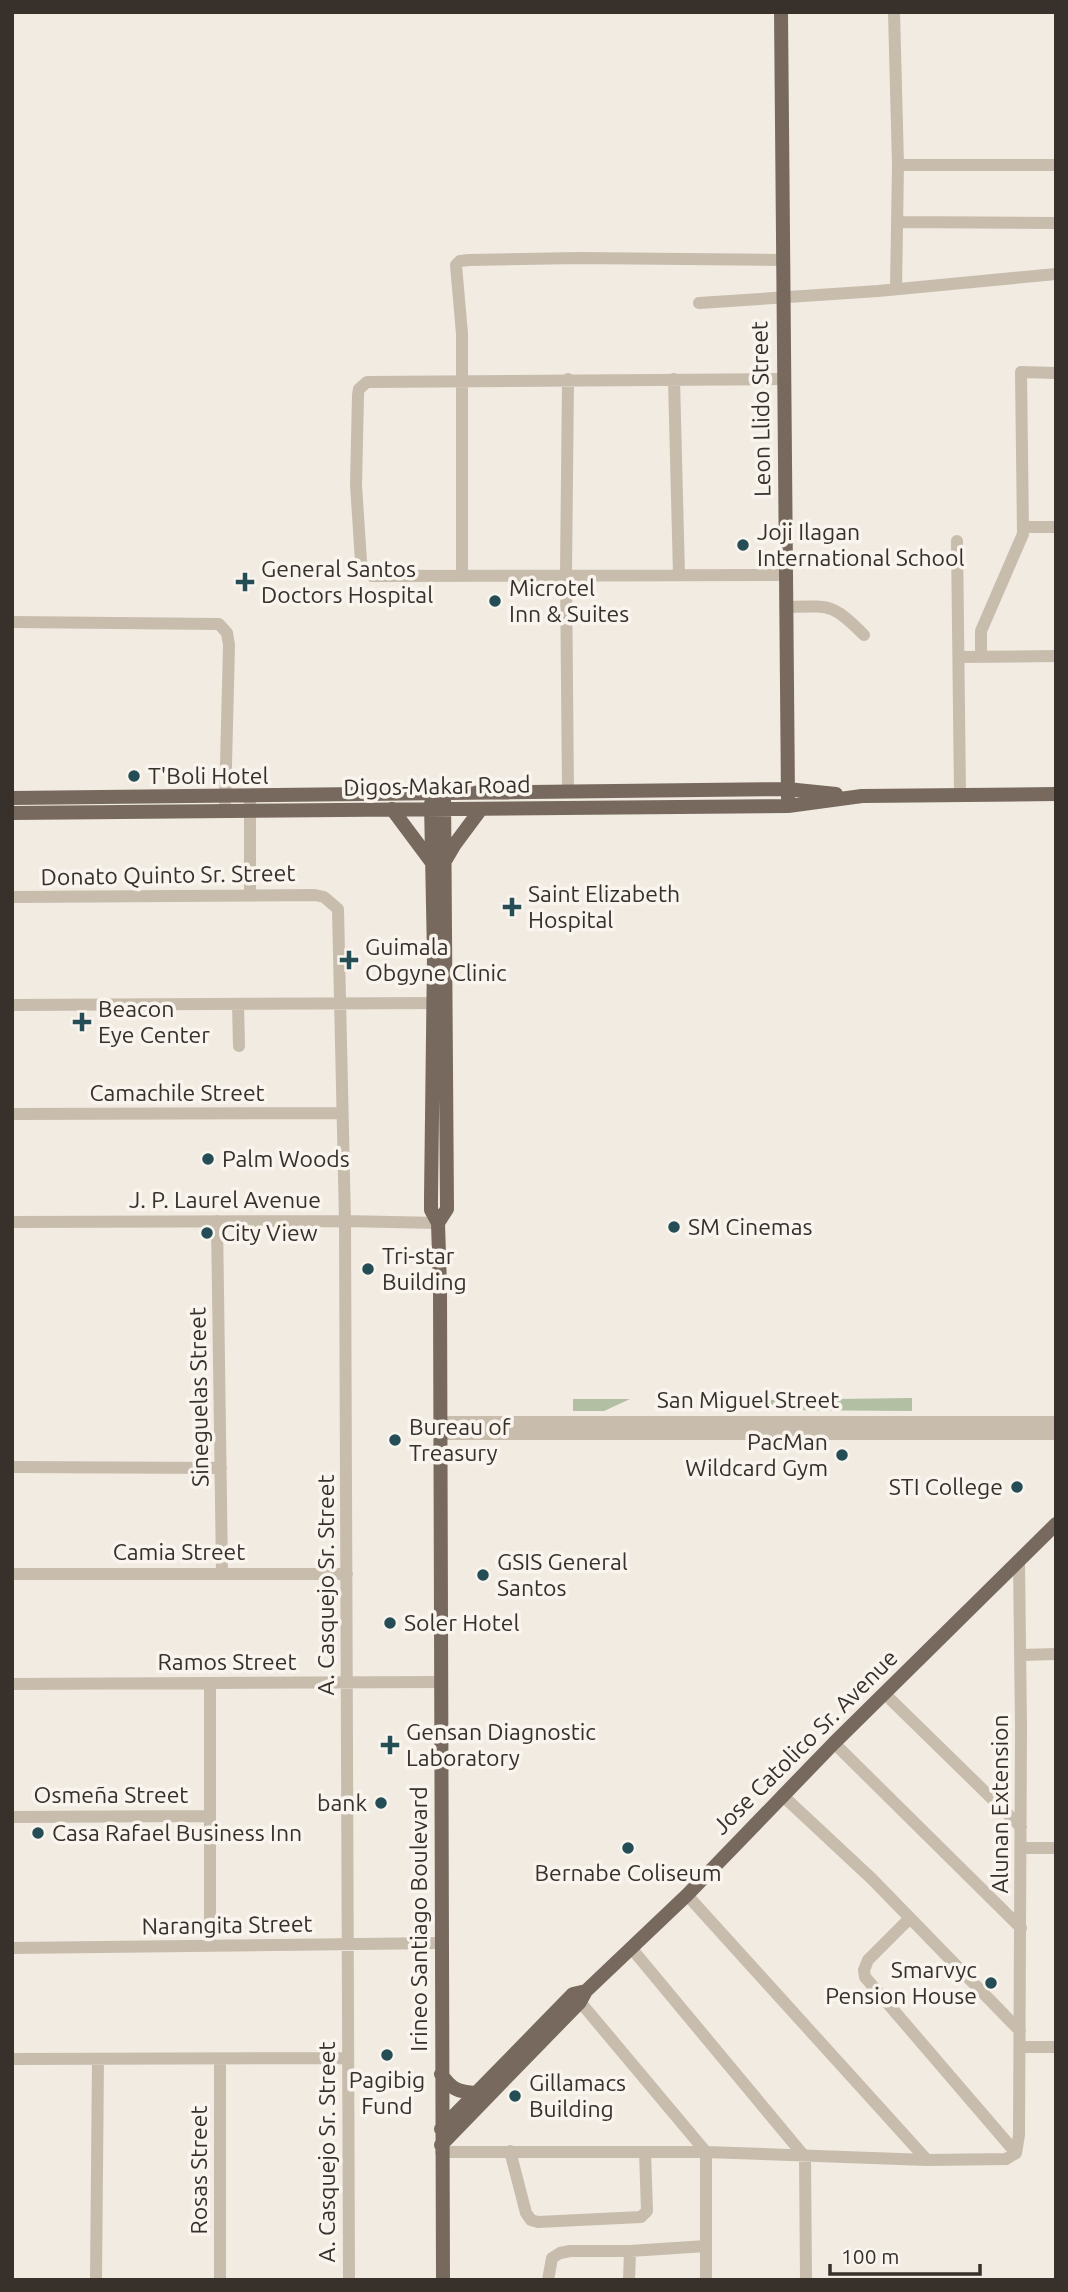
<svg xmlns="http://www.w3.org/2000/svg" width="1068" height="2292" font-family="Ubuntu,sans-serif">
<rect width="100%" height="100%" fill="#f1ebe1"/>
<path fill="#b2bfa2" d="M912,1398V1411L777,1410L752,1400Z
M573,1399H630L604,1411H573Z"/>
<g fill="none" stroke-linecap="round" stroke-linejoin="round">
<path stroke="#c8bcad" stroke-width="12" d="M894,12L898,165L896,289
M898,165H1056
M898,222L1056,223
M699,303L878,291L1056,274
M568,379L566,574L568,792
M674,379L679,575
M783,379L367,382L359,389L358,395L356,485L361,561L363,570L372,576L787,575
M1023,527H1056
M957,541L960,795
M462,575V334L456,265L460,261L469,260L579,258L782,260
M786,607C831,606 832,603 864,635
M12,622L219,624L227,633L229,645L225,805
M959,657L1056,656
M981,657V631L1023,534L1021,372L1056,373
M250,796V894
M12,897L315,895L324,897L338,909L345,1221L349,2280
M12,1005L442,1003
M238,1005L239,1046
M12,1114L342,1113
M217,1221L222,1572
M12,1222L345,1221L438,1223
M440,1422H1056
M440,1434H1056
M12,1467L221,1468
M12,1574H347
M1021,1655L1056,1654
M210,1683V1946
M12,1684L441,1682
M885,1694L1021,1827
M834,1743L1021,1928
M782,1795L872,1879L1020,2031
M12,1817L210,1816
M1021,1848H1056
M687,1895L927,2160
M910,1918L868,1960L864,1970L865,1977L1016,2153
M12,1948L443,1943
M632,1949L805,2157L806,2280
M576,1997L706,2152V2280
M1020,2047H1056
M12,2059L348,2058
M220,2059V2280
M510,2151L526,2213L531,2220L538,2222L641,2217L647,2211L645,2152
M441,2152H706L927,2160L1006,2159L1016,2153L1019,2135L1021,1727L1019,1562
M96,2280L98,2059
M548,2280L552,2258L560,2253L570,2251H630
M629,2280L630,2251L706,2246"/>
<path stroke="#77695e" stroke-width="14" d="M781,12L788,798
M12,798L787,789L836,794
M431,803L434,956L431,1198V1210L438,1223
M392,809L433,864
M12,813L788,806L862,796L1056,794
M445,861L455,844L481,809
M441,2074C451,2089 458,2092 476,2093
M441,2129L573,1994L586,1991
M441,2145L580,2002L586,1991L687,1895L834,1743L1056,1524
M443,2280L440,1287L438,1223L447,1209L444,793"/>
</g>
<g fill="#254d55" stroke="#f9f4ed" stroke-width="2.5">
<circle cx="743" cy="545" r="7"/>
<path d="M241.5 571.5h7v7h7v7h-7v7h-7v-7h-7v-7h7z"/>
<circle cx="495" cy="601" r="7"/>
<circle cx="134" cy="776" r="7"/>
<path d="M508.5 896.5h7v7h7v7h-7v7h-7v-7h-7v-7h7z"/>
<path d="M345.5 949.5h7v7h7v7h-7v7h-7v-7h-7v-7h7z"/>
<path d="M78.5 1011.5h7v7h7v7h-7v7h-7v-7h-7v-7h7z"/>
<circle cx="208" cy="1159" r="7"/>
<circle cx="674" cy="1227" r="7"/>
<circle cx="207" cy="1233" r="7"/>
<circle cx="368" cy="1269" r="7"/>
<circle cx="395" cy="1440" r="7"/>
<circle cx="842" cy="1455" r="7"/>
<circle cx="1017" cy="1487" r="7"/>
<circle cx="483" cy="1575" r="7"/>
<circle cx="390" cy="1623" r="7"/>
<path d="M386.5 1734.5h7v7h7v7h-7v7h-7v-7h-7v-7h7z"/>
<circle cx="381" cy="1803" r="7"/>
<circle cx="38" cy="1833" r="7"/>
<circle cx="628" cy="1848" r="7"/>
<circle cx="991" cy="1983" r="7"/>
<circle cx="387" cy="2055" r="7"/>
<circle cx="515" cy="2096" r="7"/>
</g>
<g text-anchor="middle" stroke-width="7" stroke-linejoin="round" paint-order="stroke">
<g font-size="23" fill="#37302b" stroke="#f9f4ed">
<text transform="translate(761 409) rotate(-91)" y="8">Leon Llido Street</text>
<text transform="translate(437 786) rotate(-1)" y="8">Digos-Makar Road</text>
<text transform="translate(168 875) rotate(-1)" y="8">Donato Quinto Sr. Street</text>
<text x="177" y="1101">Camachile Street</text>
<text x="225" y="1208">J. P. Laurel Avenue</text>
<text transform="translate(199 1397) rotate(-91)" y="8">Sineguelas Street</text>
<text x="748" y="1408">San Miguel Street</text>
<text x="179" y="1560">Camia Street</text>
<text transform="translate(326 1585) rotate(-90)" y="8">A. Casquejo Sr. Street</text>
<text x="227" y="1670">Ramos Street</text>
<text transform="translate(805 1742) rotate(-45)" y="8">Jose Catolico Sr. Avenue</text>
<text x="111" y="1803">Osmeña Street</text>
<text transform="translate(1000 1804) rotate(-90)" y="8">Alunan Extension</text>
<text transform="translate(419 1919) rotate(-90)" y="8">Irineo Santiago Boulevard</text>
<text transform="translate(227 1925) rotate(-1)" y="8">Narangita Street</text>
<text transform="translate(327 2152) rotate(-90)" y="8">A. Casquejo Sr. Street</text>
<text transform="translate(199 2170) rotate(-90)" y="8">Rosas Street</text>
</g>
<g font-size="23" fill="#37302b" stroke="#f9f4ed" text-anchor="start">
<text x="757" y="540">Joji Ilagan<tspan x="757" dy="26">International School</tspan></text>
<text x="261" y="577">General Santos<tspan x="261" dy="26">Doctors Hospital</tspan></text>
<text x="509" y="596">Microtel<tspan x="509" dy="26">Inn &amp; Suites</tspan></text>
<text x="148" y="784">T'Boli Hotel</text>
<text x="528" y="902">Saint Elizabeth<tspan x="528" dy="26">Hospital</tspan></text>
<text x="365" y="955">Guimala<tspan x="365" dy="26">Obgyne Clinic</tspan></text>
<text x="98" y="1017">Beacon<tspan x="98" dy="26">Eye Center</tspan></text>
<text x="222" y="1167">Palm Woods</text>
<text x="688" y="1235">SM Cinemas</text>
<text x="221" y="1241">City View</text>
<text x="382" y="1264">Tri-star<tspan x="382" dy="26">Building</tspan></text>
<text x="409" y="1435">Bureau of<tspan x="409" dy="26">Treasury</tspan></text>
<text x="828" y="1450" text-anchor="end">PacMan<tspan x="828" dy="26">Wildcard Gym</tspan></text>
<text x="1003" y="1495" text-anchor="end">STI College</text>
<text x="497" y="1570">GSIS General<tspan x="497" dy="26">Santos</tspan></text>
<text x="404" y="1631">Soler Hotel</text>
<text x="406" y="1740">Gensan Diagnostic<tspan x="406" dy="26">Laboratory</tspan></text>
<text x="367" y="1811" text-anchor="end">bank</text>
<text x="52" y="1841">Casa Rafael Business Inn</text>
<text x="628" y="1881" text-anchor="middle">Bernabe Coliseum</text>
<text x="977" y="1978" text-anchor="end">Smarvyc<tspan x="977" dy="26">Pension House</tspan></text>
<text x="387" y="2088" text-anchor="middle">Pagibig<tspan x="387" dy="26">Fund</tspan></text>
<text x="529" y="2091">Gillamacs<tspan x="529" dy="26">Building</tspan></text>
</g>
</g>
<rect width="1068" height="2292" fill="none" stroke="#37302b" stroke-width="28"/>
<path d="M830 2264v10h150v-10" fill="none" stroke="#37302b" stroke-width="3.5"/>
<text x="841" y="2264" font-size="21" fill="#37302b" stroke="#f9f4ed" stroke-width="5" paint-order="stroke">100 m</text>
</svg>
